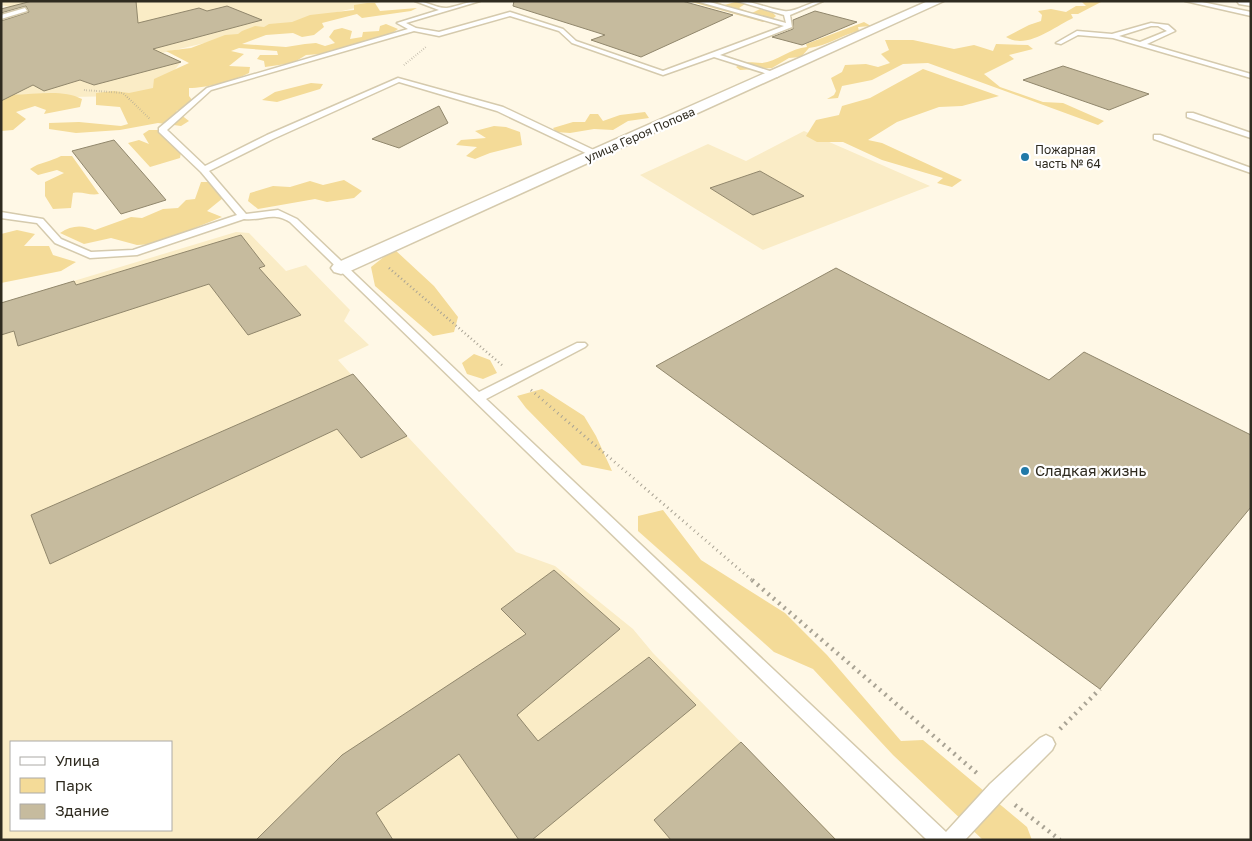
<svg xmlns="http://www.w3.org/2000/svg" width="1252" height="841" font-family="'Golos Text',sans-serif">
<rect width="100%" height="100%" fill="#fff8e6"/>
<path fill="#faecc6" fill-rule="evenodd" d="M1,1H385L162,53L181,62L161,87L122,96L19,98L1,105L59,23L25,10L1,5Z
M804,131L930,186L763,250L640,175L708,144L746,161Z
M236,232L249,233L286,271L306,265L350,310L344,321L369,345L338,360L407,436L516,552L555,566L633,629L653,653L837,840H1V303ZM11,742H171V830H11Z"/>
<path fill="#f4db98" d="M688,1H715L724,5C733,3 739,0 748,2L739,8L752,13L760,9L773,13L776,16L769,22H763Z
M1084,1H1103L1078,14H1071L1073,18C1054,27 1027,50 1006,37L1029,25L1041,21L1042,15L1038,11L1051,9L1066,12L1076,6H1086L1082,2Z
M367,3H375L380,11L417,8L411,11L362,18L357,14L322,23L324,27L314,35L302,37L293,33L266,35L242,44L286,47L305,44L316,43L325,46L335,43L329,37L334,30L342,28L352,31L350,39L362,37L363,32L379,31L380,26L386,24L398,29L388,36L321,54L306,55L293,63L265,67L264,61L257,59L260,55H278L277,51L239,48L231,51L244,54L229,66L250,67L249,73C234,81 206,88 189,88V96L196,105L176,111L189,121L181,126L158,123L120,130L76,133L49,129V123L79,122L121,126L128,124L120,107L96,105V93L114,91L129,93L153,88L154,79L189,63L166,51L191,48L225,35L238,34L242,31L255,26L264,27L269,24L292,22L310,15L354,10V5Z
M864,22L871,26L858,27L859,31C841,35 828,46 809,48L801,57L789,58L772,68L740,70L736,67C749,60 749,63 762,63C776,62 791,48 807,47L806,44Z
M885,40H913L954,49L974,45L993,51L996,44L1028,45L1033,49L1009,55L1014,59L984,74L1000,87L1043,102L1063,103L1104,121L1098,125L928,63L903,64L872,80L842,86L838,98L827,99L834,95L836,91L831,78L842,72L845,65L866,64L878,67L890,63L881,54L889,50Z
M923,69L999,96L962,106L939,107L897,122L868,140L882,143L962,180L952,187L937,183L943,178L882,160L843,142H817L806,136L816,120L839,115L842,106L870,98Z
M311,83L323,84L320,89L277,102L262,100L275,92Z
M1,94C27,97 59,87 82,99L80,107L44,114L46,110L35,106L16,112L26,119L13,130L1,131Z
M645,112L649,118L628,121L613,130L594,129L570,133L556,132L553,128L573,122H585L590,114H598L603,121L620,115Z
M494,126L506,127L520,132L522,145L490,153L475,159L466,156L477,147L456,145L461,140L486,138L475,131Z
M149,130H158L172,145L182,147L180,158L150,167L128,143L139,140L149,144L143,134Z
M61,156H72L99,194C89,196 83,191 73,193L71,208L53,209L45,196V182L64,173L57,170L38,175L30,169C40,162 50,162 61,156Z
M344,180L362,191L354,198L327,202L315,199L258,209L248,201L250,193L273,186L290,187L310,181L323,185Z
M201,182H210L223,198L207,211L222,217L155,244L137,245L111,238L84,244L60,233C72,225 82,225 95,230L131,217L142,218L163,209L178,208L186,200L195,199Z
M17,230L35,234L24,246H49L53,255L76,262L61,271L1,283V234Z
M394,249L434,286L458,317L454,332L433,336L375,286L371,267Z
M474,354L490,360L497,373L483,379L467,374L462,363Z
M542,389L584,416L596,436L612,471L582,465L526,408L517,396Z
M663,510L701,560L785,613L827,655L901,741L923,740L1027,827L1032,840H983L893,755L813,669L774,652L638,531V516Z"/>
<path fill="#c6bb9e" stroke="#91876c" d="M32,1H136L138,23L199,8L207,11L227,6L262,20L153,49L181,62L94,85L80,80L44,91L33,85L1,101V21L29,12L26,6L1,13V9Z
M514,1H682L733,15L641,57L591,40L605,35L513,6Z
M815,11L857,22L802,45L772,37L793,29V20Z
M1063,66L1149,94L1109,110L1023,80Z
M439,106L448,123L399,148L372,139Z
M114,140L155,187L166,200L121,214L72,151Z
M760,171L804,196L753,215L710,188Z
M241,235L265,266L259,268L301,315L248,335L209,284L18,346L14,331L1,335V303L74,281L76,285Z
M836,268L1049,380L1084,352L1251,435V507L1100,689L656,366Z
M353,374L407,436L361,458L337,429L50,564L31,515Z
M554,570L620,629L517,715L538,741L649,657L696,705L532,840H519L459,754L376,813L393,840H256L342,755L526,634L501,609Z
M741,742L836,840H671L654,820Z"/>
<g fill="none" stroke-linecap="round" stroke-linejoin="round">
<defs>
<path id="service" d="M415,1C426,1 438,9 447,8C459,6 468,1 480,1L406,23L416,28L439,32L510,12L563,29L576,41L663,71L784,26L696,1H706L786,23L784,15L737,1C754,1 768,9 784,11C795,13 810,1 823,1L790,15L792,27L720,55L779,74L780,75L777,77L714,57L663,75L572,43L559,31L510,16L439,36L414,31L211,90L167,130L205,166L267,135L398,78L503,107L600,153V157H594L497,111L399,82L273,139L209,171L246,214L278,210L297,219L479,392L577,343H585L587,345L585,347L486,399L946,832L990,784L1040,738L1046,735L1052,738L1055,744L1052,750L1004,798L965,840H927L290,222C272,211 263,221 244,219L137,255L90,258L55,243L37,223L1,218V212L43,219L61,239L91,252L133,250L237,215L201,172L159,132V128L207,88L408,29L397,23L439,10Z
M1185,1H1197L1251,12V16Z
M25,8L27,11L1,19V15Z
M1151,23L1168,25L1175,31L1147,44L1251,74V78L1113,38L1078,35L1061,44L1056,43L1077,31L1112,34ZM1151,26H1158L1167,31L1140,42L1119,36Z
M1187,113H1193L1251,133V138L1187,117Z
M1154,135H1160L1251,168V173L1154,139Z"/>
<path id="minor" d="M928,1H944L348,272L341,274L334,272L331,268L334,264Z
M1237,1H1251V6L1239,4Z"/>
</defs>
<use href="#service" stroke="#d5caad" stroke-width="3"/>
<use href="#minor" stroke="#d5caad" stroke-width="3"/>
<path stroke="#a9a394" stroke-width="2" stroke-dasharray="0.5 2" stroke-linecap="butt" d="M404,65L426,47
M84,90L123,93L150,119"/>
<path stroke="#a9a394" stroke-width="2.5" stroke-dasharray="1 3" stroke-linecap="butt" d="M389,268L503,366"/>
<path stroke="#a9a394" stroke-width="3" stroke-dasharray="1 4" stroke-linecap="butt" d="M531,390L754,582"/>
<path stroke="#a9a394" stroke-width="4.5" stroke-dasharray="2 5" stroke-linecap="butt" d="M752,580L979,775
M1060,729L1100,689
M1015,805L1060,840"/>
<use href="#service" fill="#fff" fill-rule="evenodd"/>
<use href="#minor" fill="#fff" fill-rule="evenodd"/>
</g>
<g fill="#2179a8" stroke="#fff" stroke-width="2">
<circle cx="1025" cy="157" r="5"/>
<circle cx="1025" cy="471" r="5"/>
</g>
<g text-anchor="middle" stroke-width="4.5" stroke-linejoin="round" paint-order="stroke">
<g font-size="12" fill="#2f2b20" stroke="#fff">
<text transform="translate(640 135) rotate(-24)" y="4">улица Героя Попова</text>
</g>
<g font-size="12" fill="#2f2b20" stroke="#fff" text-anchor="start">
<text x="1035" y="154">Пожарная<tspan x="1035" dy="14">часть № 64</tspan></text>
</g>
<g font-size="15" fill="#2f2b20" stroke="#fff" text-anchor="start">
<text x="1035" y="476">Сладкая жизнь</text>
</g>
</g>
<rect width="1252" height="841" fill="none" stroke="#2f2b20" stroke-width="5"/>
<rect x="10" y="741" width="162" height="90" fill="#ffffff" stroke="#acaaa6"/>
<rect x="20" y="757" width="25" height="8" fill="#ffffff" stroke="#acaaa6"/>
<text x="55" y="766" font-size="15" fill="#2f2b20">Улица</text>
<rect x="20" y="778" width="25" height="15" fill="#f4db98" stroke="#acaaa6"/>
<text x="55" y="791" font-size="15" fill="#2f2b20">Парк</text>
<rect x="20" y="804" width="25" height="15" fill="#c6bb9e" stroke="#acaaa6"/>
<text x="55" y="816" font-size="15" fill="#2f2b20">Здание</text>
</svg>
